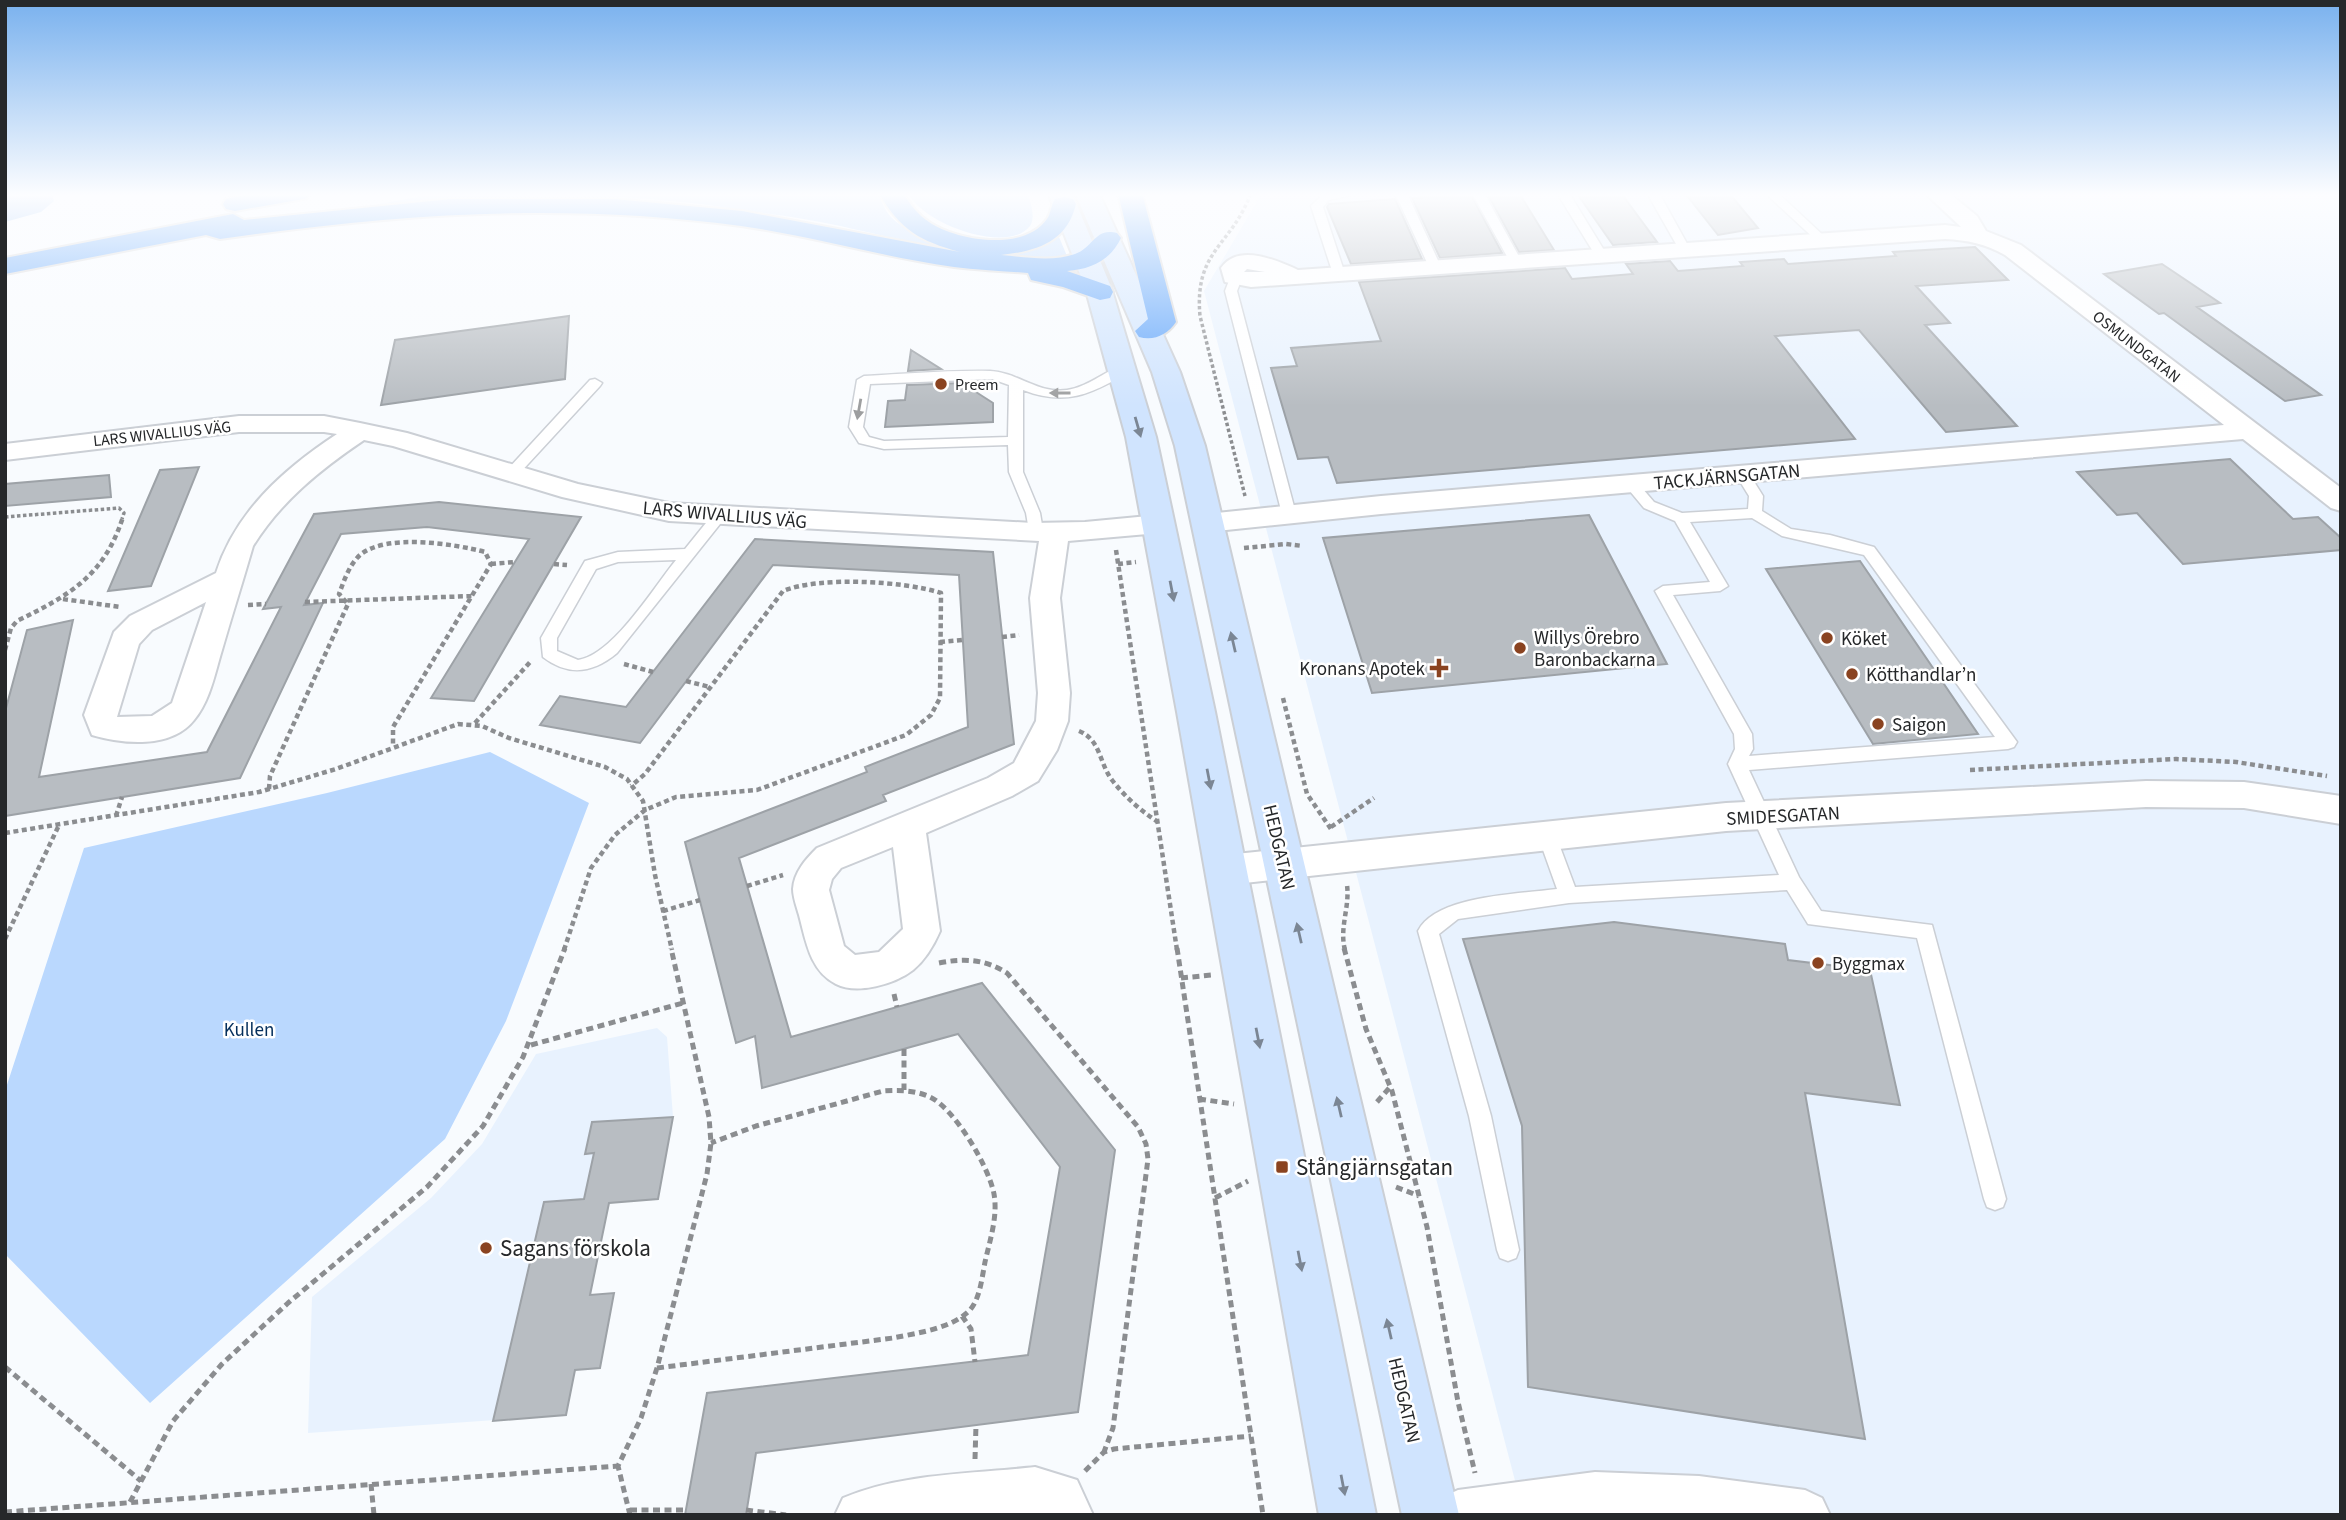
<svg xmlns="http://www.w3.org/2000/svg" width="2346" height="1520" font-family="'Source Sans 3',sans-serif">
<rect width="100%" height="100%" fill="#f8fbfe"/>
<path fill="#e8f2fe" d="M1262,193H2341V1515H1524L1204,291Z
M657,1028L667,1037L673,1117L658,1199L609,1203L590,1295L614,1293L600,1368L575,1370L566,1415L308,1433L312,1297L431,1198L482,1144L536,1054Z"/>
<path fill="#bad8fe" d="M440,193H878C881,200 885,211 891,217C914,241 976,256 1008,254C1027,253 1043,246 1059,237L1067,256C995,265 923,244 853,229C812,219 769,214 728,208C611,190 496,195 379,204Z
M908,193H1028C1030,202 1036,217 1030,226C1008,255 923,224 908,193Z
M490,752L589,803L506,1021L445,1139L150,1403L5,1254V1091L84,848L327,793Z"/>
<path fill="#87b6f1" d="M5,193H52L54,201L41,212L5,222Z"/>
<path fill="#b8bdc2" stroke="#9da2a7" stroke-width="2" d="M1419,193H1470L1502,253L1440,258L1412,198H1422Z
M1487,193H1519L1554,250L1519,252Z
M1621,193L1657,242L1613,245L1578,195Z
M1685,193H1729L1758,228L1718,235Z
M1395,199L1422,259L1351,264L1327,207L1329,204Z
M1975,247L2008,280L1916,286L1950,323L1925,325L2017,426L1946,432L1859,330L1775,336L1855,439L1337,483L1328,457L1298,459L1271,368L1297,366L1291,348L1381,341L1359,282L1565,268L1572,279L1633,274L1626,264L1670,261L1678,271L1743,266L1740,262L1784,259L1788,264L1896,256L1893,252Z
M2162,264L2220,303L2197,307L2321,395L2285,401L2164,313L2159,314L2104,274Z
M569,316L565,379L381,405L395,340Z
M911,350L941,369L908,371Z
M962,383L993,403V422L885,427L888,401L905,400L907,385Z
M2230,459L2293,519L2318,517L2341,538V550L2183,564L2137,513L2117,515L2077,472Z
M199,467L151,586L108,591L160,470Z
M109,475L111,497L5,506V484Z
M439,502L581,517L474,701L431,698L529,539L427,527L341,534L304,605L323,603L240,778L5,816V712L27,630L73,620L39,777L207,752L281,607L263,609L314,514Z
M1589,515L1667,664L1372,693L1323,538Z
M755,539L993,552L1014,744L883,795L886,801L739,858L791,1037L982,983L1115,1150L1078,1412L756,1453L746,1515H685L707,1393L1028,1355L1060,1167L958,1034L762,1088L755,1036L736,1043L685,842L867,772L865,767L968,727L959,575L773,565L640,743L540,725L560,696L626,707Z
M1860,561L1978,734L1873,744L1766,569Z
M1614,922L1785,944L1788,960L1870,970L1900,1105L1805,1093L1865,1439L1528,1387L1522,1126L1463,939Z
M673,1117L658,1199L609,1203L590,1295L614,1293L600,1368L575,1370L566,1415L493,1421L544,1202L584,1199L594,1153L585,1154L592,1122Z"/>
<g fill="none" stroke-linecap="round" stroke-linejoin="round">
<defs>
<path id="lane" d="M1330,193H1360L1329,200L1323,207L1345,274L1339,278L1333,274L1311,206L1322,195Z
M1395,193H1407L1441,267L1439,270L1429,267Z
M1472,193H1484L1522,262L1520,265L1510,262Z
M1557,193H1569L1607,255L1605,258H1597Z
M1647,193H1659L1690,249L1688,251H1680Z
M1765,193H1778L1826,238V242H1818Z
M1236,274L1242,278L1237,291L1296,514L1289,519L1282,514L1225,291L1230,278Z
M1122,366L1127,367V373C1090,395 1065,406 1023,390V472L1040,513L1043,531L1036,536L1029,531L1026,513L1009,472L1008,445L884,449L859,443L849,427L857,380L864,376C905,374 948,370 990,371C1017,372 1038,394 1067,390C1088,387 1103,372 1122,366ZM992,379L1009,385L1008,437L884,441L869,437L863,427L870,384Z
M595,379L602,383L600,386L517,476H507V470L590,380Z
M1743,471L1748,472L1763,496L1762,511L1791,529L1830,535L1874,547L2017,742L2014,747L2008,749L1749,770L1799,877L1821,911L1932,925L2006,1199L2003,1207L1995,1210L1987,1207L1984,1199L1917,938L1808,924L1787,890L1569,903L1458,919L1439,934L1491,1116L1519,1250L1516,1258L1508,1261L1500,1258L1497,1250L1469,1116L1418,931C1436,895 1521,894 1557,889L1538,836L1541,831L1547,829L1553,831L1556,836L1575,887L1779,875L1728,764L1735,749L1734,734L1655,591L1663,586L1710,582L1675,521L1644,508L1624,484L1626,481H1636L1654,502L1682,513L1748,509L1749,496L1736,475ZM1752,518L1782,536L1864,555L1995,737L1749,756L1753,749L1752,734L1673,595L1720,591L1728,586L1690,522Z
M719,511L724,513L726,516L724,519L617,653C593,673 569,677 543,657L541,638L585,561L618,552L685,549L714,513ZM676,560C654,587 613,655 578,660L557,651V638L596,569L618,562Z"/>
<path id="street" d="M1925,193H1949L1977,216L1986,231L2021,245L2341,488V511L2331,508L2243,439L1381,514L1207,532L1197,529L1193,523L1197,517L1207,514L1381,496L2224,425L2005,255C1986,244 1967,240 1945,239L1251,287L1225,282L1221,268C1238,243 1276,260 1298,270L1945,225L1961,227ZM1247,269L1265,272H1244Z
M239,416H324L360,423L407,433L578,484L669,503L1033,523L1085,522L1159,515L1169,518L1173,524L1169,530L1159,533L1068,541L1060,598L1070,693L1068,721L1057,750L1038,781L1012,796L926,833L940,931C934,945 925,960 913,970C895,984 857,995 836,984C810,971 806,941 799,915C797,908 793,897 793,889C794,872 806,859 817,848L988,778L1014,763L1036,721L1038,693L1030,598L1039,541L669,521L562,497L393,446L364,440C321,469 281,501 253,546C243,581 232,615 222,650C215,673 210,701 194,720C171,749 123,744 92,735L84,715L114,632L130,616L216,573C236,511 284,469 337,434L324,432H239L5,460V444ZM206,602L172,703L152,716L117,717L139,644L152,630ZM893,847L903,929L879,952L855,955L844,946L829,890L832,879L841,868Z
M2146,781L2244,782L2341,796V824L2244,808L2146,807L1726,831L1226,885L1213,880L1208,870L1213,860L1226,855L1726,803Z
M1035,1467L1077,1480L1093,1515H835L843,1498C902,1473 972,1474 1035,1467Z
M1595,1472L1699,1476L1805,1490L1822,1498L1830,1515H1433L1441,1498L1458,1490Z"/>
<path id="secondary" d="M1048,193H1072L1111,287L1156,437L1215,712L1376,1515H1319L1177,712L1126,437L1085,287Z
M1075,193H1099L1180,372L1205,446L1459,1515H1402L1175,446L1152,372Z"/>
<path id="highway" d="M255,193H310L307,198L298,200L235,211L226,209L223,204L226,199Z
M879,193H903C910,204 917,214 929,222C957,241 1024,252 1047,219C1051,213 1051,205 1055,199L1064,197L1073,199L1076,204C1067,242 1037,251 1001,255C1025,257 1053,262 1075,254C1094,247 1095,227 1117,233L1121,238C1110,261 1091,269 1067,271L1110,286L1113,292L1110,298L1100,300L1063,287L1031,280L1028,273C1003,271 978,270 954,267C882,257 812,236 741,226C562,202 398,214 220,239L206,235L5,274V258L233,214L244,220L451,199H614L742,211L960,252C920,241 900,230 879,193Z
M1118,193H1142L1176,322C1167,335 1154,341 1139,337L1135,331L1148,319Z"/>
</defs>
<use href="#lane" stroke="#cbcfd5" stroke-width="3"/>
<use href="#street" stroke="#cbcfd5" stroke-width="4"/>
<use href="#secondary" stroke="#cbcfd5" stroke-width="4"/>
<use href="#highway" stroke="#d8d8d9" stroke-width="4"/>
<path stroke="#8b8d90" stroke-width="3.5" stroke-dasharray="3.5 2.5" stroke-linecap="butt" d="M1245,496L1200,316C1194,250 1231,247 1251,193
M5,517L119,508L124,513L122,519"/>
<path stroke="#8b8d90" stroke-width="4.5" stroke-dasharray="5 3.5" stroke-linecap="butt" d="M1244,548L1286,544L1303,546
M1116,550L1177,950
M491,564L515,562
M554,564L567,565
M1118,564L1136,562
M63,599L120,607
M305,602L472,596
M248,605L266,604
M1002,637L1019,635
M940,642L963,640
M5,650L11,628L17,621C70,595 104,576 123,517
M624,664L653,672
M686,681L710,687
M1283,698L1307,794L1331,829
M475,723L532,660
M1079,731C1101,740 1099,763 1112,780C1125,797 1141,811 1158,822
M1970,770L2176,759L2236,762L2327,776
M269,789L270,776L348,604L339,594C344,581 349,565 360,555C386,533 455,544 485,552L491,564L393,727V747
M116,816L122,797
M1331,827L1374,798
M5,833L259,792L336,769L458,724L482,726L509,738L605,767L627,779L643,801L655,875L672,950
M747,886L783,875
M663,911L700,900
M5,939L59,825
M564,950L591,868L615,835L645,810L676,797L757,790L906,735L931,715L940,698L941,593C904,581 819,576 783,591L645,774L631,786
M1345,950C1339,928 1350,907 1347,885"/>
<path stroke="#8b8d90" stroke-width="5" stroke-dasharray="7 4.5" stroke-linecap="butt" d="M1177,948L1263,1515
M1344,948L1366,1029L1392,1091L1427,1227L1458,1402L1475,1473
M939,963C964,958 985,959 1007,973L1138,1127L1146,1144L1148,1159L1113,1428L1104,1452
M1181,978L1212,975
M894,994L897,1007
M531,1045L683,1003
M904,1049V1090
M1199,1099L1234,1104
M1377,1102L1390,1087
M1396,1187L1419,1196
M1215,1198L1248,1181
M962,1316L971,1329L975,1362
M5,1367L141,1481
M657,1368L893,1338C917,1333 949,1329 968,1312C980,1301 982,1277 985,1262C990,1240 998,1216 994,1194C989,1167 955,1109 930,1097C915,1090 899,1090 883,1091L756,1126L711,1143
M975,1459L976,1425
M1085,1471L1104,1452L1114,1449L1251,1436
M371,1484L374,1515
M130,1502L173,1421L222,1364L288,1303L427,1187L483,1126L523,1057L565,948
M630,1510H686
M746,1510L786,1515
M5,1512L618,1466
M630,1515L618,1466L641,1418L657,1368L707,1174L711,1143L709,1117L671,948"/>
<use href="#lane" fill="#fff" fill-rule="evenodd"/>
<use href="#street" fill="#fff" fill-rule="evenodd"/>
<use href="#secondary" fill="#d0e4fe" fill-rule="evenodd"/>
<use href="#highway" fill="#61a5fa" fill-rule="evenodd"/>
</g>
<defs><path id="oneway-solid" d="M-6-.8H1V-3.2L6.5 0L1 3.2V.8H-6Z" transform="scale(1.75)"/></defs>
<g fill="#9d9e9f">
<use href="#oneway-solid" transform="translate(1060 393) rotate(-180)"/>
<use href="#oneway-solid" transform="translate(859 409) rotate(100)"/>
</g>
<g fill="#7b8694">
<use href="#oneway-solid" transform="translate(1138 427) rotate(74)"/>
<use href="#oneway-solid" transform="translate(1172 591) rotate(79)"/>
<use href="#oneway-solid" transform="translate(1233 642) rotate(-103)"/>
<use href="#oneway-solid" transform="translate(1209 779) rotate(79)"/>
<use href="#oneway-solid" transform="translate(1299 933) rotate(-103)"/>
<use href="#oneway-solid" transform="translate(1258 1038) rotate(79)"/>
<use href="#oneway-solid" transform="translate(1339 1107) rotate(-103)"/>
<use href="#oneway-solid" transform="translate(1300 1261) rotate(79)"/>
<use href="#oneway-solid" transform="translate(1389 1329) rotate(-103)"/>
<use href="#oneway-solid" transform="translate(1343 1485) rotate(79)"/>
</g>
<linearGradient id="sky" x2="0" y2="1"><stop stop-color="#79b1ee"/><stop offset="0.48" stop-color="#fcfdff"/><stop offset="1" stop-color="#fcfdff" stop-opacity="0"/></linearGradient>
<rect width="2346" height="406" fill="url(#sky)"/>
<g fill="#8a4320" stroke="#fff" stroke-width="2.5">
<circle cx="941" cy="384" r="7"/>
<circle cx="1827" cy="638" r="7"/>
<circle cx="1520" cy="648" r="7"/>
<path d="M1435.5 657.5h7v7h7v7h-7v7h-7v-7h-7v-7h7z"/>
<circle cx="1852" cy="674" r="7"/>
<circle cx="1878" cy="724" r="7"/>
<circle cx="1818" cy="963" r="7"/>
<rect x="1275" y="1160" width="14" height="14" rx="3.5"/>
<circle cx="486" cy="1248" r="7"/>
</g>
<g text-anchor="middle" stroke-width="5" stroke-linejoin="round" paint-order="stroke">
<g font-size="16" fill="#26282a" stroke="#fff">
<text transform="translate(2137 346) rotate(38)" y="6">OSMUNDGATAN</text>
<text transform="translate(162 433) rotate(-6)" y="6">LARS WIVALLIUS VÄG</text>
</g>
<g font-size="16" fill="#26282a" stroke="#fff" text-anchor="start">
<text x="955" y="390">Preem</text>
</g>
<g font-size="19" fill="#26282a" stroke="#fff">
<text transform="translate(1727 476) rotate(-5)" y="7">TACKJÄRNSGATAN</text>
<text transform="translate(725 514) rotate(5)" y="7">LARS WIVALLIUS VÄG</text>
<text transform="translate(1783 815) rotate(-3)" y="7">SMIDESGATAN</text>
<text transform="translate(1280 847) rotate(77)" y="7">HEDGATAN</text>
<text transform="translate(1405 1400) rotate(77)" y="7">HEDGATAN</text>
</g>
<g font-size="19" fill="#26282a" stroke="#fff" text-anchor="start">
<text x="1534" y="644">Willys Örebro<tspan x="1534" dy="22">Baronbackarna</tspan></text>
<text x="1841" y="645">Köket</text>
<text x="1425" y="675" text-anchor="end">Kronans Apotek</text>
<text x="1866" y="681">Kötthandlar’n</text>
<text x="1892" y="731">Saigon</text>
<text x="1832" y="970">Byggmax</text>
</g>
<g font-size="19" fill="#052f5c" stroke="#fff">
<text x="249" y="1036">Kullen</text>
</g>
<g font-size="23" fill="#26282a" stroke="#fff" text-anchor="start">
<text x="1296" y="1175">Stångjärnsgatan</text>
<text x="500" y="1256">Sagans förskola</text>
</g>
</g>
<rect width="2346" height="1520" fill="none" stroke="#26282a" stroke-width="14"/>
</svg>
